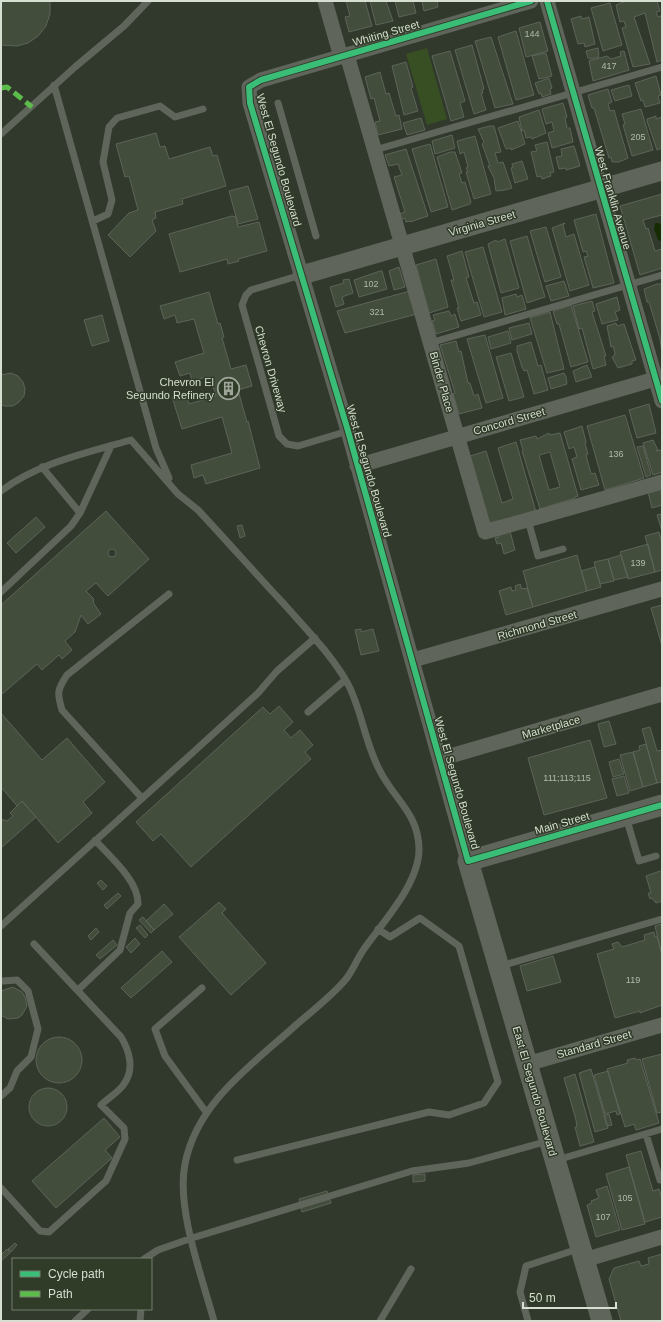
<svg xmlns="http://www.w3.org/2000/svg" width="663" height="1322" font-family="Helvetica,sans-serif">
<rect width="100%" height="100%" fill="#31382c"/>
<path fill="#384f24" d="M427,48L447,119L427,125L406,54Z"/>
<path fill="#172c04" d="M655,223H659L662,226L661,241L658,240L654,229Z"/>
<path fill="#434d3c" stroke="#5d6359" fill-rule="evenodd" d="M1,1H50V14L46,26L38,36L28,43L17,46L1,45Z
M346,1H365L372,26L349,32L345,17L350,16Z
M370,1H386L393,21L376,25Z
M395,1H413L416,13L399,17Z
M422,1H437L438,7L424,11Z
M626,1H657L660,11L656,12L658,17L661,16L662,21V60L657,62L645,13L634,17L650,64L633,67L622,28L626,27L624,21L620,22L616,5Z
M610,3L622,45L603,51L591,8Z
M581,16L582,19L589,17L595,44L585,47L584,43L578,44L571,19Z
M540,22L548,51L526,57L519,28Z
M516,31L534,95L516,100L498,37Z
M491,37L513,104L495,108L475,41Z
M472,45L484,89L482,90L483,93H481L486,110L474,114L455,50Z
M598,48L599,57L590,59L588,58L586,51Z
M450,51L465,101L460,103L464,117L451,121L432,56Z
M624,51L629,70L593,81L589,61L607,56L611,59L621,56L620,52Z
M546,53L552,76L539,79L532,56Z
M406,62L413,87L411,88L418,111L404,115L392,66Z
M380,72L386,94L389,93L396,116L399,115L402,129L378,135L375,122L380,121L374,98L371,99L365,77Z
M656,76L661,95L658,96L660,103L645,107L643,100L641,101L635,83Z
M549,78L552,88L550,89L551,94L542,97L541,93L539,94L535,83Z
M629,85L632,96L615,101L611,90Z
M608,89L612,102L608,104L610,111L614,110L628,158L619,162H612L611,157L609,158L594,108H592L588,95Z
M563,103L567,117L565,118L567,128H570L573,142L552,148L548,133L554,131L552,122L546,124L542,109Z
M641,109L653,150L632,156L623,125L625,124L622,114Z
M539,110L546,133L532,139L531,137L526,138L524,130L522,131L519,117Z
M656,116V119L662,117V148L657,150L647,121V119Z
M421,118L425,130L407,135L403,123Z
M518,121L525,144L511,150V148L506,149L498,128Z
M490,126H494L501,152L495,153L498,163L503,162L512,188L505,190L496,191L494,178L488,166H490L482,144L484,142L478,129Z
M156,133L160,147L165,146L169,159L210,147L213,156L217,155L226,186L182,199L183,204L155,212L156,218L152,220L156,231L130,257L108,235L129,213L138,210L129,176L125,177L116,144Z
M452,135L455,148L435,154L432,141Z
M475,136L491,194L474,199L466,172H468L466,168L468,167L464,152L460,154L457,141Z
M547,142L554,172L550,173L551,176L542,179L541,176L537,177L531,152L537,151L535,145Z
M430,144L448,207L431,212L412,149Z
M574,146L580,166L566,170V168L559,169L556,157L562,156L561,149Z
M406,149L428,216L410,222L409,221L406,222L405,218L401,220L399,214L405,212L394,177L402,175L398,164L389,166L385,155Z
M450,152H455L462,173L459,174L462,183L465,182L471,202L470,204L452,210L437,157Z
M522,161L528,179L515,183L511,168L513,167L512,164Z
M248,186L258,219L238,224L229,191Z
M662,194V215L643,220L646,229L648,228L655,251L662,249V268L640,275L620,206Z
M596,214L614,283L593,288L584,257L588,256L586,251L583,252L574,220Z
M232,216L236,217L238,227L259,222L267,251L238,259L239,261L228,264L227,259L180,272L169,234Z
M565,223L563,225L566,237L574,234L589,285L570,291L552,228Z
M546,227L561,277L545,282L530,231Z
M527,236L545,297L527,303L510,241Z
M505,239L519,288L501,293L488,244L496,240L497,242Z
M483,247L502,312L484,317L465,252Z
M462,251L469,277L466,278L474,303L477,302L481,315L461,321L457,308H459L451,280H454L447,256Z
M436,259L448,307L429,313L416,265Z
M399,267L405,287L394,290L389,271Z
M380,271H382L387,289L359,297L354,280Z
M349,279L353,293L342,297L344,304L336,307L330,287L344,283L343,280Z
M564,281L569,296L551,301L546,286Z
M657,284H662V353L660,339L649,302H647L644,289Z
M410,291L417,314L345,333L337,311Z
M209,292L218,324L220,323L224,337L222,338L231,369L246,365L252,386L238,390L247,422L248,421L260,468L206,484L203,475L194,478L191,465L232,453L222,417L182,429L172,397L186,393L189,404L216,396L210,376L192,381L190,373L180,376L175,362L204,353L194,319L177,323L175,315L164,319L160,306Z
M516,294L517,297L522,295L526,309L505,315L502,298Z
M617,297L620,310L615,312L618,320L602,324L596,304Z
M592,301L595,311L592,312L606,356H604L606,365L593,369L582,328L579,329L573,306Z
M571,305L588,362L571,367L559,324H557L553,311Z
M449,311L451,316L455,314L459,327L436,334L432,321L435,320L433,315Z
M550,312L564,369L547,373L530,318Z
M102,315L109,341L92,346L84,320Z
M529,323L532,334L512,340L509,328Z
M616,323L617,326L624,324L636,360L632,361V364L618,368L612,357L614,356L615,353L613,346L611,347L607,326Z
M508,331L511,343L491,349L488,337Z
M485,335L503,398L486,403L467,339Z
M456,341L459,352L461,351L468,383H470L474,396L478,394L482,408L459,414L453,394L455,393L440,345Z
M531,342L538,366L541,365L548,390L534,394L527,370L524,371L522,367L517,351V346Z
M511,353L524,397L509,401L496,357Z
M587,365L592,377L576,382L573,371Z
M11,373L18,376L23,382L25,389L24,396L19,402L13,406H5L1,405V375Z
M564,373L566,377L567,384L551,389L548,378Z
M649,404L656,433L637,438L629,410Z
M625,415L644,478L605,490L587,426Z
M582,426L586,442L585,443L588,454L586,455L591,474L595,473L599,485L581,490L572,459L577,457L574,447L569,449L564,432Z
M549,433L550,435L560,433L578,496L575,497V498L540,509L522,451L523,450L520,440L536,436L537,439ZM550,452L560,487L549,490L539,455Z
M653,440L658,450L656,451L661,450L662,454V472L653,475L643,443Z
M516,442L536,512L489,523L470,456L486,451L502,503L513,499L498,448Z
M643,446L651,475L646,477L637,447Z
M661,489L662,505L652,508L648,492Z
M106,511L149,559L108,596L96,583L86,591L93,598L94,604L101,614L88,624L81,615L75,632L65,641L72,650L62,659L59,655L42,670L37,664L1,695V605Z
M662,514V531L657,515Z
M36,517L45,527L16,553L7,543Z
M242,525L245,536L240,538L237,526Z
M510,531L515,550L504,554L501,543L497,544L495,538L499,537L498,534Z
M659,532L662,544V570L655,572L645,536Z
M648,544L655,572L628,579L620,552Z
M108 553a4 4 0 1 1 8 0a4 4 0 1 1-8 0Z
M577,555L587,591L533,607L523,571Z
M621,555L628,577L614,580L608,559Z
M608,559L614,581L600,584L594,562Z
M595,567L601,587L587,591L581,571Z
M520,584L522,589L527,588L533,607L506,615L499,591L511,587L512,591L516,590L515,586Z
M662,605V646L651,608Z
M361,629V632L373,629L379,651L361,655L355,630Z
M279,706L293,722L284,730L291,738L300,730L313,745L305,752L311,759L191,867L161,834L153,841L136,822L263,707L270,714Z
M1,713L42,760L67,738L105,782L83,802L92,813L58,843L22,801L17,806L1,787Z
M609,721L616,744L604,747L598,724Z
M650,727L657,751L662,750V782L657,783L642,729Z
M590,740L607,798L544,815L528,758Z
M646,744L657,783L643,787L633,752L640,750L639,746Z
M633,752L643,787L630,791L620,755Z
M619,759L624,774L613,777L609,762Z
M624,776L629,793L617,796L612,779Z
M22,801L36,817L1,848V819L7,821L13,816L10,813Z
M660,871L662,872V901L656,903L652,898L650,899L648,893H651L646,876Z
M101,880L107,886L103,890L97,883Z
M118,893L121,896L107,909L104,905Z
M219,902L226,909L222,913L266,963L231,995L179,937Z
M164,904L173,914L154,930L146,921Z
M143,917L154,930L151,933L139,920Z
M662,924V955L655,926Z
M140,925L148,935L145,938L136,928Z
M96,928L99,932L91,940L88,936Z
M654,932L655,937L657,936L662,955V1005L640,1013V1011L615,1018L597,954L614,949L612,944L618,942L622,947L645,940L644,935Z
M135,938L140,944L131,953L126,947Z
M113,940L117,945L100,959L96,955Z
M162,951L172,962L131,998L121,988Z
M553,956L561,982L527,991L520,966Z
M13,987L22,992L25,997L27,1006L22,1015L18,1018L8,1019L1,1015V991Z
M36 1060a23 23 0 1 1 46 0a23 23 0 1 1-46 0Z
M662,1054V1112L657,1113L642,1059Z
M635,1058L636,1060L640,1059L659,1123L636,1130L634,1124L625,1127L607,1069L628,1063L627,1060Z
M591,1069L608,1128L595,1132L579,1073Z
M608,1071L620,1114L617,1115L616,1111L605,1114L594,1075Z
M575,1074L594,1142L580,1146L575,1127H577L576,1120L564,1078Z
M29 1107a19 19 0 1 1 38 0a19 19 0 1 1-38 0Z
M609,1114L612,1125L607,1126L604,1116Z
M104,1118L120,1137L105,1150L112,1158L56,1208L32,1181Z
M641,1151L653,1191L659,1189L662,1199V1217L645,1222L626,1155Z
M629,1167L645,1224L622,1230L606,1174Z
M425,1174V1181L413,1182V1175Z
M607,1186L620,1230L596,1237L587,1205L592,1203L591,1201L599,1198L596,1190Z
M327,1191L331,1203L302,1212L299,1199Z
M15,1243L17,1245L11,1252L8,1249Z
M7,1249L10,1253L1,1261V1255Z
M662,1254V1321H621L609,1279L614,1268L639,1261L641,1266L649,1264L648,1258Z"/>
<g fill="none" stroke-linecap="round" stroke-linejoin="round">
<path stroke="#60655c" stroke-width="7" d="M54,85L156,448L169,478
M278,103L316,236
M1,134L75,67L124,26L148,1
M375,150L662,67
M93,221L108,214L112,200L103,162L109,127L117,118L160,106L175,117L203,109
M301,275L251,290L246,295L242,305L279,436L287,444L298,446L348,431
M430,343L662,275
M42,467L80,513
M1,491C38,463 86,453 131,440L178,494L198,510C227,541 255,573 284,604C306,629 331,654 348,684C362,711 365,744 380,771C394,799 418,813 419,848C420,883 383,922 364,949C357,959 353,970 346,979C332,996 312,1011 296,1025C252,1065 197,1102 185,1164C176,1208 202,1277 214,1321
M528,520L538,556L563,549
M1,592L71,526L80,513L111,446
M308,712L345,680
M141,797L62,710C57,693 57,690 67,675L169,594
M626,817L639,861L656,856
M1,926L189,756L258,693L277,671L315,638
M501,966L662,919
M202,988L155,1029L165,1056L206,1112
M78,990L120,950L130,913L138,904C139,881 110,857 95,840
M1,1096L10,1088L17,1071L31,1057L38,1029L28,991L17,980L3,981
M646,1134L660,1180
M237,1160L429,1112L449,1115L484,1103L498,1082L459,946L420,918L390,937L378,929
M557,1160L662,1129
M1,1188L40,1231L49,1232L106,1181L125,1139L124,1128L101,1105C108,1098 119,1092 124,1084C135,1069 129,1050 121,1037L34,944
M144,1259L158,1250L192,1238L412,1171L469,1163L548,1141
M75,1321L88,1309
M140,1321L141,1309
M380,1321L411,1269
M528,1321L520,1292L526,1266L578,1249"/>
<path stroke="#60655c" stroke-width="15" d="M325,1L341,57
M547,1L662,401
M347,55L485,532L662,482
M357,466L662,377
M413,660L662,589
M440,759L662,694
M468,861L348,431L250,103L249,87L261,80L531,1
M527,1064L662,1025
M584,1260L662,1237"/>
<path stroke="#60655c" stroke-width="19" d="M302,275L662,171"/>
<path stroke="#60655c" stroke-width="21" d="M602,1321L468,861L662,805"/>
<path stroke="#5cbc4b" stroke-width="5" stroke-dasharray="10 5" stroke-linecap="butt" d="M1,88L7,87L32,107"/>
<defs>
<path id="cycleway" d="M531,1L261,80L249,87L250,103L348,431L468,861L662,805
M547,1L662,401"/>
</defs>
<use href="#cycleway" stroke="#303c28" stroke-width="8"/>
<use href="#cycleway" stroke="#3abd76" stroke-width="6"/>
</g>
<defs>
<symbol id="building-ring" viewBox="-11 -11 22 22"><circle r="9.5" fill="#303c28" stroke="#9da498" stroke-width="1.5"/><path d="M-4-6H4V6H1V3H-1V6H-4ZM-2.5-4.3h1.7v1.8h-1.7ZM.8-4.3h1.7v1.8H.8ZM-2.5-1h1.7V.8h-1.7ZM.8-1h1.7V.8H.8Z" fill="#9da498"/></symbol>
</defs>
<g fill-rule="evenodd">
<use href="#building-ring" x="216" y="376" width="25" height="25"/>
</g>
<g text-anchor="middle" stroke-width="3" stroke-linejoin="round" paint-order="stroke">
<g font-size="9" fill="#b2baac">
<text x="532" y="37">144</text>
<text x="609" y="69">417</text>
<text x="638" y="140">205</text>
<text x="371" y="287">102</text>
<text x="377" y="315">321</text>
<text x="616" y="457">136</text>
<text x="638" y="566">139</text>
<text x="567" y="781">111;113;115</text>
<text x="633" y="983">119</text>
<text x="625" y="1201">105</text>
<text x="603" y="1220">107</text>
</g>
<g font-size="11" fill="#d7ded2" stroke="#303c28">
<text transform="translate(386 33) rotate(-16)" y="4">Whiting Street</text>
<text transform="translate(279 160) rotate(74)" y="4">West El Segundo Boulevard</text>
<text transform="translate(613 198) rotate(74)" y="4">West Franklin Avenue</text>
<text transform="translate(482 223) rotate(-16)" y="4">Virginia Street</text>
<text transform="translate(271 369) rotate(74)" y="4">Chevron Driveway</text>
<text transform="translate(442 382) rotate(74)" y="4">Binder Place</text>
<text transform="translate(509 421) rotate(-16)" y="4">Concord Street</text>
<text transform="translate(369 471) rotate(74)" y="4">West El Segundo Boulevard</text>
<text transform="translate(537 625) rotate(-16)" y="4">Richmond Street</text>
<text transform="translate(551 727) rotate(-16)" y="4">Marketplace</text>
<text transform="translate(457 783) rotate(74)" y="4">West El Segundo Boulevard</text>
<text transform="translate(562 823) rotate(-16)" y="4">Main Street</text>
<text transform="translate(594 1044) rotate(-16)" y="4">Standard Street</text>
<text transform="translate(535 1091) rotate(74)" y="4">East El Segundo Boulevard</text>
</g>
<g font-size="11" fill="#d7ded2" stroke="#303c28" text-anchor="end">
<text x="214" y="386">Chevron El<tspan x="214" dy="13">Segundo Refinery</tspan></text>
</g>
</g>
<rect width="663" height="1322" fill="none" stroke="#d7ded2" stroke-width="4"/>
<rect x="12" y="1258" width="140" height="52" fill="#303c28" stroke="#737d6c"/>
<rect x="20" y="1271" width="20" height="6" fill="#3abd76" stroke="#737d6c"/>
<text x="48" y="1278" font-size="12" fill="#d7ded2">Cycle path</text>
<rect x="20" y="1291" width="20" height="6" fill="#5cbc4b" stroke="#737d6c"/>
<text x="48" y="1298" font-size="12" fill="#d7ded2">Path</text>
<path d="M523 1302v6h93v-6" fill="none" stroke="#d7ded2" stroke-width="2"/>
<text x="529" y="1302" font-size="12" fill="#d7ded2" stroke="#303c28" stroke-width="3" paint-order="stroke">50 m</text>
</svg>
